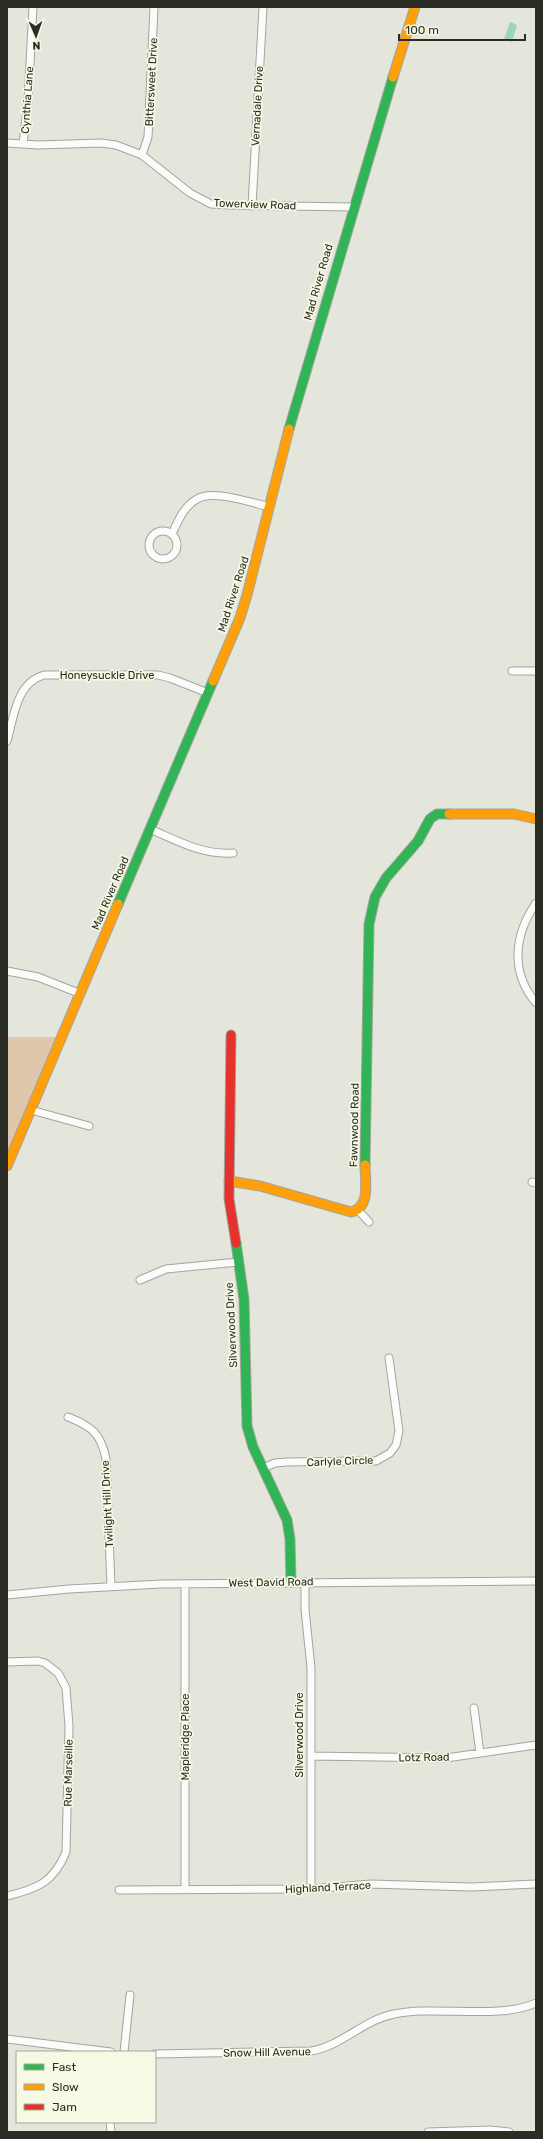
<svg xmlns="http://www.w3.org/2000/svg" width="543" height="2139" font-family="Rubik,sans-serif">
<rect width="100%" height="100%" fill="#e4e6dc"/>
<path fill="#dfc7ac" d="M7,1037H62L7,1166Z"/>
<path fill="#9bd4b8" d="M510,22L517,25L512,42L504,39Z"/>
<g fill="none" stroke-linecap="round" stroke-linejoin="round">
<defs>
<path id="street" d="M7,143L38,145L101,143L116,145L142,155L190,193L211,204L231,205L353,207
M23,144L28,101L33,7
M142,155L148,137L154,7
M252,206L263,7
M149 545a14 14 0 1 1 28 0a14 14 0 1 1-28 0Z
M172,534C178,521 184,506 197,499C213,489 252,503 270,507
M512,671H536
M7,741C14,717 16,683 44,675H158L170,678L208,693
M150,829C178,841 202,855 233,853
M536,903C514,935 510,972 536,1003
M7,971L38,977L81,994
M31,1110L89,1126
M532,1182L536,1183
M358,1210L369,1222
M140,1280L166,1269L238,1262
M68,1417C91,1426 101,1433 106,1459L111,1586
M263,1468L275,1463L286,1462L367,1461H376L390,1453L396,1445L399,1431L389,1358
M305,1582V1609L311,1668V1889
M7,1595L69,1589L161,1584L536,1581
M7,1662L38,1661L45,1663L58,1673L66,1688L69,1726L66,1852C54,1882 37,1889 7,1896
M474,1708L480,1753
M311,1756L446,1758L536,1745
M185,1889V1584
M119,1890L311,1889L371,1884L471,1887L536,1884
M7,2039L111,2052
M124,2052L130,1995
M155,2054L311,2051C342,2046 363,2020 394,2014C436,2005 498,2020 536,2003
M110,2122L111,2132
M428,2132L490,2130L509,2132"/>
<path id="fast" d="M289,429L393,77
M118,904L213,681
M365,1165L369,924L375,897L386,878L418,841L430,819L437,814H449
M236,1243L244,1299L247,1426L253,1447L287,1520L290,1539L291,1582"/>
<path id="slow" d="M393,77L415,7
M213,681L240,618L247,595L289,429
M449,814H514L536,819
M7,1166L118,904
M229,1181L260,1186L351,1212C371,1208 365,1181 365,1165"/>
<path id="jam" d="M231,1035L229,1199L236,1243"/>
</defs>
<use href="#street" stroke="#a3a59d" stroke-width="9"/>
<use href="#fast" stroke="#a3a59d" stroke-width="11"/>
<use href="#slow" stroke="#a3a59d" stroke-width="11"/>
<use href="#jam" stroke="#a3a59d" stroke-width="11"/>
<use href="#street" stroke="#fbfbfa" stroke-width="7"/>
<use href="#fast" stroke="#30b455" stroke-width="9"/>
<use href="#slow" stroke="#ff9f0a" stroke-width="9"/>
<use href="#jam" stroke="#e5322d" stroke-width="9"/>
</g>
<g text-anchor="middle" stroke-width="3.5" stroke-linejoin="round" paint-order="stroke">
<g font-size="11" fill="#2b2c24" stroke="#f6f9e4">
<text transform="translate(151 82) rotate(-87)" y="4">Bittersweet Drive</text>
<text transform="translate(27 100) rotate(-86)" y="4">Cynthia Lane</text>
<text transform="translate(257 106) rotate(-87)" y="4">Vernadale Drive</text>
<text transform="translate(255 204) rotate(2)" y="4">Towerview Road</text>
<text transform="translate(318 282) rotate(-74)" y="4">Mad River Road</text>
<text transform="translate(233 594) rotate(-72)" y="4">Mad River Road</text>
<text x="107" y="679">Honeysuckle Drive</text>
<text transform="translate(110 893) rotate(-67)" y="4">Mad River Road</text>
<text transform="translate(354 1125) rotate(-89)" y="4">Fawnwood Road</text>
<text transform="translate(231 1325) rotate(-93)" y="4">Silverwood Drive</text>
<text transform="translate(340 1461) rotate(-2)" y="4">Carlyle Circle</text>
<text transform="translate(107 1504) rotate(-93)" y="4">Twilight Hill Drive</text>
<text transform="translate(271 1582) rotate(-1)" y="4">West David Road</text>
<text transform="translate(299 1735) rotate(-90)" y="4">Silverwood Drive</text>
<text transform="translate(185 1737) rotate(-90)" y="4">Mapleridge Place</text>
<text transform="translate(424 1757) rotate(-1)" y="4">Lotz Road</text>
<text transform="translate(68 1773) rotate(-89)" y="4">Rue Marseille</text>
<text transform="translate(328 1887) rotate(-3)" y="4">Highland Terrace</text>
<text transform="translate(267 2052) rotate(-1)" y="4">Snow Hill Avenue</text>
</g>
</g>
<rect width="543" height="2139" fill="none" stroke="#2b2c24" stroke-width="16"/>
<rect x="16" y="2051" width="140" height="72" fill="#f6f9e4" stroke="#a5a797"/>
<rect x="24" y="2064" width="20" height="6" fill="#30b455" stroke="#a5a797"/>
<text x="52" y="2071" font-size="12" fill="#2b2c24">Fast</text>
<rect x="24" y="2084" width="20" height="6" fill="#ff9f0a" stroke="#a5a797"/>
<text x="52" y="2091" font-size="12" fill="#2b2c24">Slow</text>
<rect x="24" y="2104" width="20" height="6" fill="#e5322d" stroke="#a5a797"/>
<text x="52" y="2111" font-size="12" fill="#2b2c24">Jam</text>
<g transform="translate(36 36) rotate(178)" stroke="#f6f9e4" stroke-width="3" paint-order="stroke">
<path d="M0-3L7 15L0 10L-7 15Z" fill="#2b2c24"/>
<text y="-6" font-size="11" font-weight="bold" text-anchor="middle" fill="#2b2c24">N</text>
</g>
<path d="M399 34v6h126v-6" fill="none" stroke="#2b2c24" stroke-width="2"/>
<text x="405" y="34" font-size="12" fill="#2b2c24" stroke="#f6f9e4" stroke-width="3" paint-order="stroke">100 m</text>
</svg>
